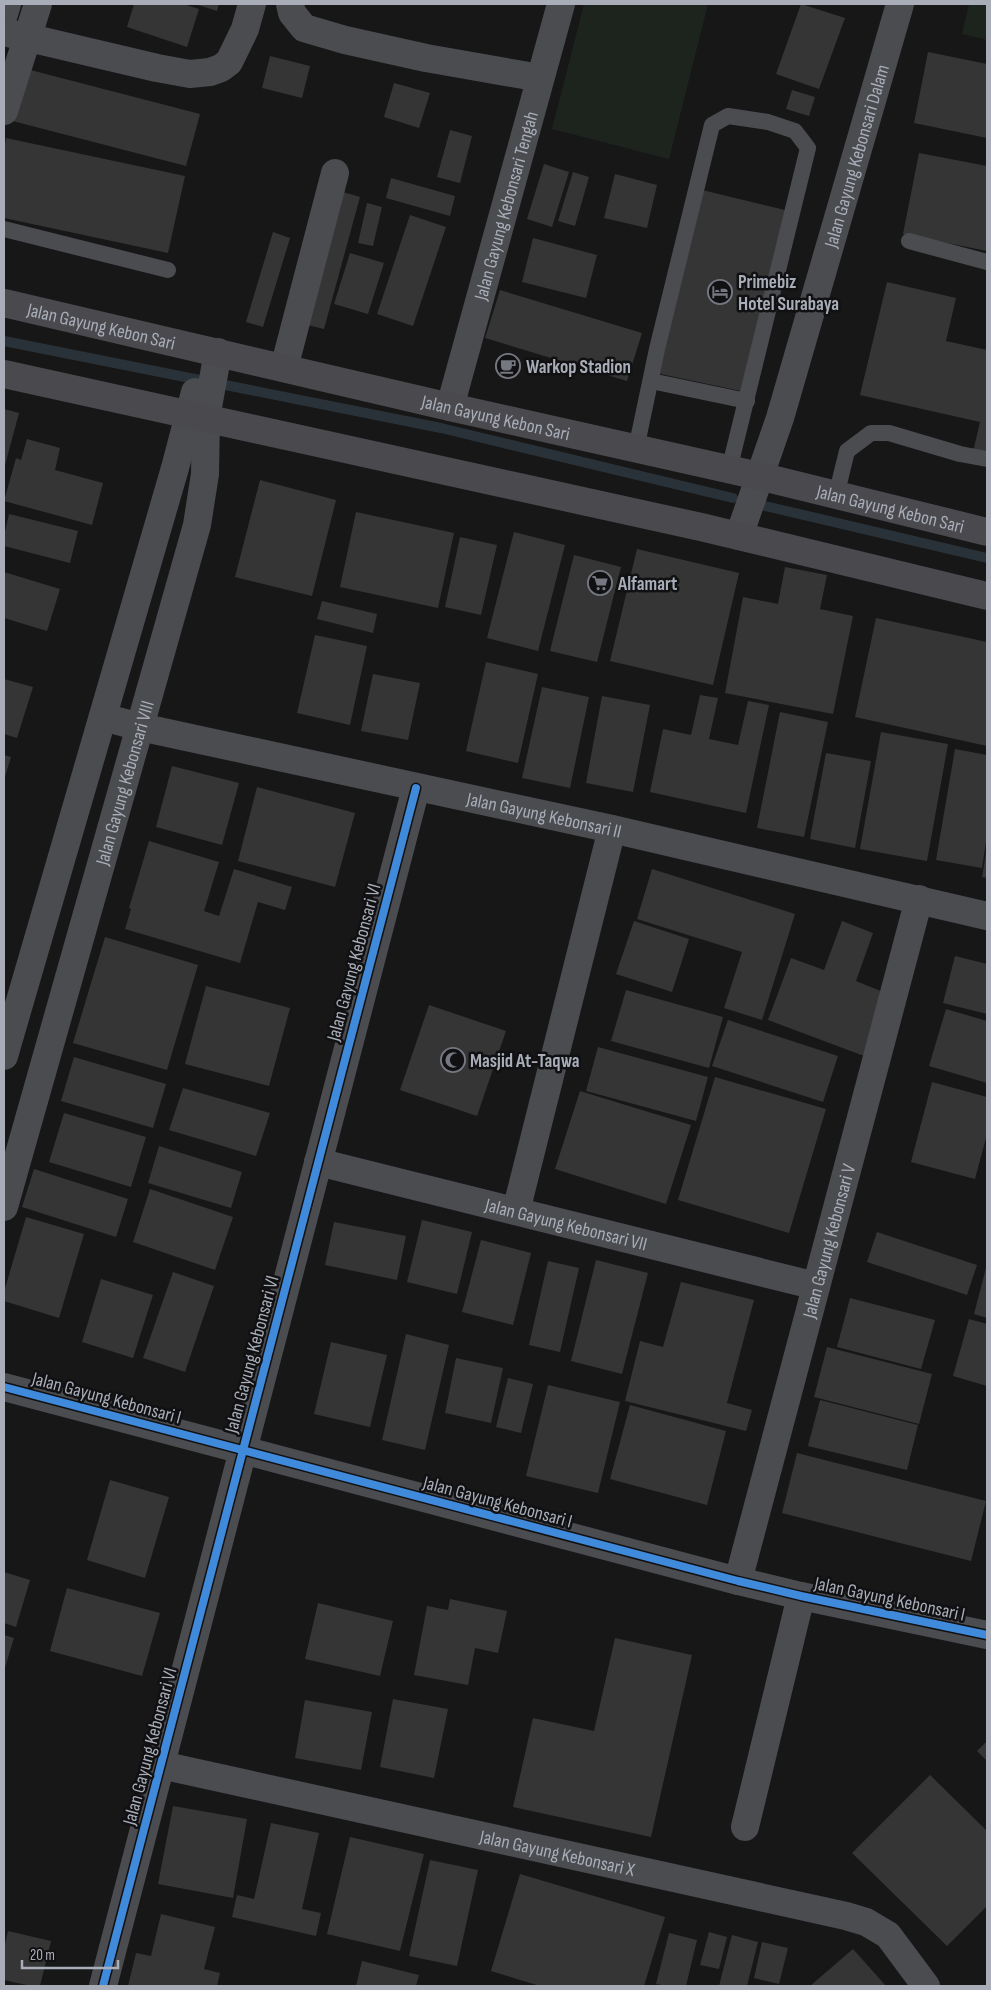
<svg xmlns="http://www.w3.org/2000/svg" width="991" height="1990" font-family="'Sofia Sans Condensed',sans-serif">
<rect width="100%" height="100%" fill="#171717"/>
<path fill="#1d241e" d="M584,4H708L669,159L552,129Z
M969,4H987V40L962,34Z"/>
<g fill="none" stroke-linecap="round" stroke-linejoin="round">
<path stroke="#2a3239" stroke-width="10" d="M4,341L441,428L733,498
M765,506L987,558"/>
</g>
<path fill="#353536" d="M134,4H183L199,9L187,47L127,27Z
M195,4H219L217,11Z
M801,4L845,18L819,89L776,74Z
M928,52L987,64V138L914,123Z
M270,56L310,66L302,98L262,88Z
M19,67L200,114L186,166L5,119Z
M394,83L430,93L419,128L384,117Z
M792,90L815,97L809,116L786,109Z
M450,130L472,136L460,183L437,177Z
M6,138L185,176L168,253L4,218V150Z
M919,153L987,166V251L903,234Z
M544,164L569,172L552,227L527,219Z
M573,172L589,177L575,226L558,221Z
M615,174L657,185L647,228L604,218Z
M391,178L455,196L450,216L386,198Z
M698,189L785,210L741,391L656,373Z
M336,190L360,197L324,329L299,323Z
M367,203L382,207L373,246L358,243Z
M410,215L446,227L413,326L377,314Z
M273,232L290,238L263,327L246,322Z
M533,238L597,255L586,298L522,282Z
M350,253L384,263L368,314L334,304Z
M887,282L956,298L946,341L987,350V456L973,452L980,422L860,395Z
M500,290L642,333L627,381L485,338Z
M4,409L19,413L4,469Z
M27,439L60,448L55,470L103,483L92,525L4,501L16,458L21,460Z
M260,480L336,500L312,596L235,577Z
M356,512L454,533L438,608L340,587Z
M9,514L78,531L70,563L4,546V536Z
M514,532L565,545L538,651L487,638Z
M460,537L497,545L481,615L445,607Z
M637,549L739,573L713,685L610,661Z
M574,555L621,567L597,662L550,651Z
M785,567L827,575L820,609L853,616L833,714L725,693L743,597L778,604Z
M4,572L60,589L47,631L4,618Z
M322,601L377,614L373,633L317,619Z
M876,618L987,642V746L855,717Z
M315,635L367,646L350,725L297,713Z
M486,662L538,674L518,763L466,751Z
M373,674L420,683L408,740L361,731Z
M4,679L33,687L17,738L4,734Z
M542,687L589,697L570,788L522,778Z
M700,695L718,698L709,739L738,745L748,701L769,705L746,813L650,792L663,729L691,735Z
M602,696L650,705L633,792L586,783Z
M780,712L828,722L804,837L757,828Z
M881,732L948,744L927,861L860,849Z
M955,749L987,755V835L982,868L936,860Z
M826,753L871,761L855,848L810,839Z
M4,755L11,757L4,780Z
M172,766L239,783L222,845L156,827Z
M257,787L355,813L335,887L238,861Z
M149,841L219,862L204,911L219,916L234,869L292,887L285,910L258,902L240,963L125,929L131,909L129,908Z
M986,853H987V878L982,877Z
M652,869L795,914L762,1020L724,1008L742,952L637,919Z
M634,921L689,939L672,992L616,974Z
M842,921L873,933L856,981L888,994L864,1056L768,1020L791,958L824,970Z
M105,937L198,965L167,1070L73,1043Z
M955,956L987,964V1014L943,1003Z
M206,986L290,1008L269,1086L185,1064Z
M626,990L723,1017L709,1068L611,1041Z
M429,1005L506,1031L477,1116L400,1090Z
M946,1009L987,1021V1083L929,1066Z
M728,1020L838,1056L823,1102L712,1066Z
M598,1047L708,1077L696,1121L586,1091Z
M74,1057L166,1084L153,1128L61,1101Z
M715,1077L826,1109L789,1233L678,1200Z
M932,1082L987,1097V1134L975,1179L911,1162Z
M183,1088L270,1113L256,1156L169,1130Z
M580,1091L691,1125L666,1204L555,1169Z
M64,1113L146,1137L131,1187L49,1162Z
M159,1146L242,1172L231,1208L148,1183Z
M34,1169L128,1199L116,1237L22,1207Z
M150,1189L233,1217L215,1270L133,1242Z
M26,1217L84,1234L59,1318L4,1301V1292Z
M422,1220L472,1232L457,1294L407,1282Z
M334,1222L406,1236L397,1280L325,1265Z
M877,1232L977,1265L967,1295L867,1262Z
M481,1240L531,1253L513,1325L462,1312Z
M596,1260L648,1273L622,1374L571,1361Z
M548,1261L579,1268L560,1352L529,1345Z
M987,1264V1318L974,1314Z
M173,1272L214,1286L185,1372L143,1358Z
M101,1279L153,1295L133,1358L82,1342Z
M681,1282L754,1300L727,1403L752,1410L746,1431L625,1401L640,1341L663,1347Z
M850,1298L935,1320L921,1369L837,1347Z
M969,1319L987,1324V1386L953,1376Z
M406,1334L449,1345L425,1450L382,1440Z
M331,1342L387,1355L370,1427L314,1414Z
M827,1347L932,1374L919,1424L814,1397Z
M456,1358L503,1368L491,1423L445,1413Z
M508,1378L533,1384L521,1433L496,1427Z
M548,1385L620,1402L598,1493L526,1476Z
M820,1400L918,1425L907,1470L808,1446Z
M630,1405L726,1431L707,1505L610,1479Z
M797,1453L986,1501L971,1561L782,1513Z
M110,1480L169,1497L145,1578L87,1560Z
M4,1572L30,1580L16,1627L4,1623Z
M67,1588L160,1613L142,1676L50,1651Z
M450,1599L507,1611L498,1653L475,1648L468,1685L414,1675L427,1606L448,1610Z
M318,1603L393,1621L380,1676L305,1659Z
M4,1635L14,1638L4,1671Z
M615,1638L692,1655L651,1837L513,1807L533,1718L594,1731Z
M393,1699L448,1709L434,1778L380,1767Z
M305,1700L372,1712L361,1770L295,1758Z
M987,1741V1761L977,1751Z
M930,1775L987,1831V1906L947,1946L852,1853Z
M173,1806L247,1819L233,1898L158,1884Z
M271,1823L319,1833L302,1909L321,1913L316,1936L232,1917L237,1895L254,1899Z
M350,1837L424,1854L400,1951L327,1934Z
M430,1860L478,1870L457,1966L409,1956Z
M520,1874L665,1917L644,1986H540L491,1971Z
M161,1914L215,1927L204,1969L220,1973L217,1986H128L136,1953L151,1956Z
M8,1931L51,1941L40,1986H31L4,1980V1948Z
M709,1932L727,1937L719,1969L700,1965Z
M669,1933L697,1940L686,1986H667L656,1984Z
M732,1935L758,1942L747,1986H719Z
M762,1942L788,1948L779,1984L754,1978Z
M853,1949L886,1986H810Z
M362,1961L419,1975L416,1986H356Z"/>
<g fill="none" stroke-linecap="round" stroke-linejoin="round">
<path stroke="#4b4c50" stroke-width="16" d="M4,229L168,270
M909,241L987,262
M651,381L747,401
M636,449L657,349L712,125L728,116L768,122L795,131L808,148L729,470
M836,496L847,451L871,433H889L960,454L987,459"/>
<g stroke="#4b4c50" stroke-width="28">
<path d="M290,4L292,13L304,28L345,40L426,58L540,78"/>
<path d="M4,14L7,4"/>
<path d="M4,32L157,68L190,74L210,72L221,68L229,62L245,29L252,4"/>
<path d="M4,111L38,4"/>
<path d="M284,368L335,173"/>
<path id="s1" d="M450,407L561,4"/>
<path id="s2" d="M739,536L780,418L900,4"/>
<path id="s3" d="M103,717L140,727L612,829L987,916"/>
<path d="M4,1056L175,468L195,392"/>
<path id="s4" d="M318,1162L816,1286"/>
<path id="s5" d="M4,1207L197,525L205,474L206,418L218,352"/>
<path d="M516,1211L612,829"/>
<path d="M4,1387L738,1581L801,1596L987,1635"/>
<path id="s6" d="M738,1581L919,899"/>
<path id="s7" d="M161,1765L846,1916L866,1922L888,1935L926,1986"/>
<path d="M745,1827L801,1596"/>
<path d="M103,1986L416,788"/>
</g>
<g stroke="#4a4a4e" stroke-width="28">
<path id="s8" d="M4,303L450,407L759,476L987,532"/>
<path d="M4,374L701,527L987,596"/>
</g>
<defs>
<path id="cycleway" d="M4,1387L738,1581L801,1596L987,1635
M103,1986L416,788"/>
</defs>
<use href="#cycleway" stroke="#111113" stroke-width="11"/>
<use href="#cycleway" stroke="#408adc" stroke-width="8"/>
</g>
<defs>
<symbol id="hotel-ring" viewBox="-11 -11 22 22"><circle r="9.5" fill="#111113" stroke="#757880" stroke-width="1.5"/><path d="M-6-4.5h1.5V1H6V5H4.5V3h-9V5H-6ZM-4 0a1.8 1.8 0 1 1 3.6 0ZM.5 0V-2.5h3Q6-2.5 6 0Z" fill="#757880"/></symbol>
<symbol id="cafe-ring" viewBox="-11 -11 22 22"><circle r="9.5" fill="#111113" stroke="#757880" stroke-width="1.5"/><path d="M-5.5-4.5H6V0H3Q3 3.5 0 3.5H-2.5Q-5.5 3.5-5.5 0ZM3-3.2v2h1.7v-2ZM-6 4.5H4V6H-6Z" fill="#757880"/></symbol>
<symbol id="supermarket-ring" viewBox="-11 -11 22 22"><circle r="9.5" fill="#111113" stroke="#757880" stroke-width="1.5"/><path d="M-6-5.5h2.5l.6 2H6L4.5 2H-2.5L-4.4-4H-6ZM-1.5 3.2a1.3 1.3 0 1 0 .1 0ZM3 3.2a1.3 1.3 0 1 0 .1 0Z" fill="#757880"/></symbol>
<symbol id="mosque-ring" viewBox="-11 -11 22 22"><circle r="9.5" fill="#111113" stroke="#757880" stroke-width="1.5"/><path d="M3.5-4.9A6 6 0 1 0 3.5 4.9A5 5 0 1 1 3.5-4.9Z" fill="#757880"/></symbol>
</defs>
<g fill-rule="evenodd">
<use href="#hotel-ring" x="706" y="278" width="28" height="28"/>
<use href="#cafe-ring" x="494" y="352" width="28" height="28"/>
<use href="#supermarket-ring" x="586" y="569" width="28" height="28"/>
<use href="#mosque-ring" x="439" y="1046" width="28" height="28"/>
</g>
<g text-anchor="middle" stroke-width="5" stroke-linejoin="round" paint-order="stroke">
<g font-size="19" fill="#a8adb8" stroke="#111113">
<text dy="7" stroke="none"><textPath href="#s2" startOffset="398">Jalan Gayung Kebonsari Dalam</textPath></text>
<text dy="7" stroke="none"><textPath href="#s1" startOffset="209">Jalan Gayung Kebonsari Tengah</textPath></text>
<text dy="7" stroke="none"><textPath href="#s8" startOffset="100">Jalan Gayung Kebon Sari</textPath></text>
<text dy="7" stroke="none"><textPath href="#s8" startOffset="505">Jalan Gayung Kebon Sari</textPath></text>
<text dy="7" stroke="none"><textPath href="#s8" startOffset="910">Jalan Gayung Kebon Sari</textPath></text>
<text dy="7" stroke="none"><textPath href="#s5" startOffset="441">Jalan Gayung Kebonsari VIII</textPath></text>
<text dy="7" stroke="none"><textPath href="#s3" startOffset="452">Jalan Gayung Kebonsari II</textPath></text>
<text transform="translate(353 962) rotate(-75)" y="7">Jalan Gayung Kebonsari VI</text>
<text dy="7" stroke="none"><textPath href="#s4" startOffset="256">Jalan Gayung Kebonsari VII</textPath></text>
<text dy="7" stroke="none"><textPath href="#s6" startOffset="352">Jalan Gayung Kebonsari V</textPath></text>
<text transform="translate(251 1354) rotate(-75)" y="7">Jalan Gayung Kebonsari VI</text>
<text transform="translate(107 1397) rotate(15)" y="7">Jalan Gayung Kebonsari I</text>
<text transform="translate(498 1501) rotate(15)" y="7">Jalan Gayung Kebonsari I</text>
<text transform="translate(890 1598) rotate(12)" y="7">Jalan Gayung Kebonsari I</text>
<text transform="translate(149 1746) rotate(-75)" y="7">Jalan Gayung Kebonsari VI</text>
<text dy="7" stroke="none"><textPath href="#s7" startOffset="406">Jalan Gayung Kebonsari X</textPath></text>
</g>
<g font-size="19" font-weight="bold" fill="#a8adb8" stroke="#111113" text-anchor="start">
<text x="738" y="288">Primebiz<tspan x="738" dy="22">Hotel Surabaya</tspan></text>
<text x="526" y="373">Warkop Stadion</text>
<text x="618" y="590">Alfamart</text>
<text x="470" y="1067">Masjid At-Taqwa</text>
</g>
</g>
<rect width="991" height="1990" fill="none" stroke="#a8adb8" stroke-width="10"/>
<path d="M22 1960v8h96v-8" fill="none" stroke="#a8adb8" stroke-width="2.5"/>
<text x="30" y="1960" font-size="15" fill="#a8adb8" stroke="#111113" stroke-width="4" paint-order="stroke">20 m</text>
</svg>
